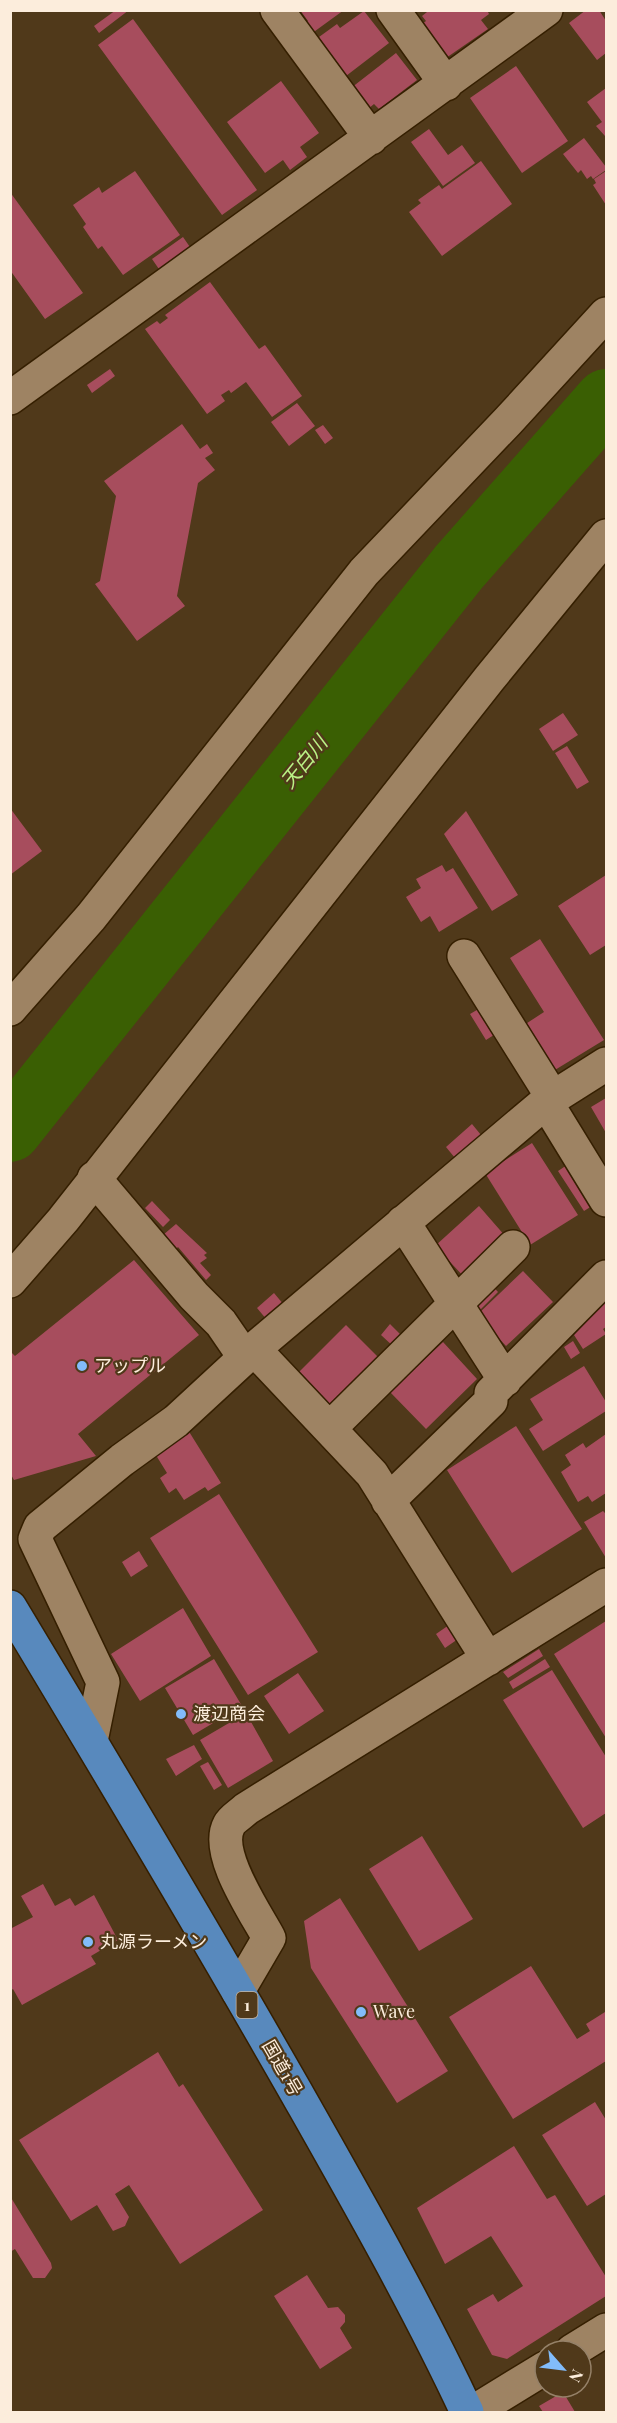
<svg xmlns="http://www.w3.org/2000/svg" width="617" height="2423" font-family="'Playfair Display','Noto Sans JP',serif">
<rect width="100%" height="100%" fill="#50391a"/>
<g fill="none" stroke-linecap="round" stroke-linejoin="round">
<path stroke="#3a5f03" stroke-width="62" d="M10,1131L459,567L606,400"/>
</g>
<path fill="#a74d5d" d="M116,10H129L99,33L94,26Z
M300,10H344L311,34L303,24L308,21Z
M426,10H487L489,14L481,20L488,29L446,58L422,24L426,21L422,16L427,12Z
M586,10H599L606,21V53L597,60L569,23Z
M364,11L389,43L346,76L340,68L337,70L322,51L326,48L319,37L337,24L340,28Z
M133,19L257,190L222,215L98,45Z
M396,53L417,80L379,109L374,104L368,109L351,88Z
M516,66L568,141L522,173L470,98Z
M281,81L319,133L300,147L307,157L290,170L283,160L265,173L227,122Z
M606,88V135L605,136L596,126L602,122L587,102Z
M429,129L448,155L462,145L475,163L443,186L411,142Z
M584,138L606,167V170L593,179L591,176L587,179L581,170L578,173L563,154Z
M481,161L512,204L442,256L409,212L421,203L418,200L439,185L442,189Z
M135,171L180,235L123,275L102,246L98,249L83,227L86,224L73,205L99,187L102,193Z
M606,171V205L593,185L596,183L594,179Z
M10,192L83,293L45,319L10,270Z
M183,237L192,250L161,272L152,259Z
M210,282L259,349L265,345L302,396L272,417L246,382L231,393L229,390L221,395L225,401L207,414L145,329L157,321L160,324L168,318L165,315Z
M110,369L115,376L92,393L87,385Z
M297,403L315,426L289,446L271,422Z
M182,424L200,449L207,444L213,453L205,458L215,470L198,483L177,596L185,606L137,641L95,584L100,581L116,496L104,481Z
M323,425L333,438L325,444L315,430Z
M563,713L578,735L553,751L539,729Z
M567,746L589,782L577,789L555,753Z
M10,808L42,851L10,875Z
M466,811L518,895L492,911L444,834Z
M442,865L446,872L453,868L478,908L439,932L430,916L421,922L406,897L421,888L416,879Z
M606,875V945L590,955L558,906Z
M540,939L604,1040L550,1073L521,1027L544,1012L510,958Z
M482,1007L497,1033L486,1040L470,1014Z
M606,1098V1133L591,1107Z
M472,1124L481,1135L455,1158L446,1147Z
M532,1143L578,1215L530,1245L485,1173Z
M567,1165L592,1206L584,1211L558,1171Z
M152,1201L170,1220L163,1227L145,1208Z
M479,1206L506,1237L466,1279L435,1246Z
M176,1224L207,1253L204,1255L207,1258L200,1263L211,1275L206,1280L178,1247L176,1249L163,1235Z
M134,1260L199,1335L78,1434L96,1456L14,1480L10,1473V1351L15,1356Z
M523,1271L553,1302L506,1346L477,1315Z
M488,1281L498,1292L480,1310L469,1300Z
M274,1293L284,1305L267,1320L257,1308Z
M606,1301V1327L603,1329L606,1334L583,1349L574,1335Z
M390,1324L403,1337L394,1347L381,1335Z
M346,1325L380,1359L331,1406L299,1372Z
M573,1341L580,1353L571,1359L564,1347Z
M443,1342L477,1379L426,1429L390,1392Z
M584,1366L606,1402V1411L543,1451L529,1429L543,1420L530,1399Z
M516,1426L582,1529L512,1573L447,1470Z
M188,1430L221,1483L208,1491L205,1487L184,1500L176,1488L169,1493L160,1478L167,1473L154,1452Z
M606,1434V1493L592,1502L588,1496L578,1502L561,1472L571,1465L565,1455L583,1443L586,1448Z
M219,1494L318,1652L248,1695L150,1538Z
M603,1511L606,1514V1558L584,1522Z
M139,1551L148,1566L131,1577L122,1562Z
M183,1608L211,1656L140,1701L111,1654Z
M606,1621V1738L554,1654Z
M449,1625L458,1639L445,1648L436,1634Z
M539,1649L543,1656L508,1678L503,1672Z
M214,1659L242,1706L193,1735L165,1688Z
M545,1659L550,1667L513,1689L509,1682Z
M552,1670L606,1757V1813L583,1828L503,1700Z
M298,1673L324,1711L289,1734L264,1696Z
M246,1713L273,1761L228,1788L200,1740Z
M194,1745L202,1759L176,1776L166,1759Z
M208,1762L222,1785L214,1790L200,1766Z
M422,1836L473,1919L419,1951L369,1869Z
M43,1884L55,1906L70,1898L75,1906L94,1895L118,1940L91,1956L96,1964L22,2005L13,1989L10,1991V1929L33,1917L21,1896Z
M340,1898L448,2071L397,2103L311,1968L304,1921Z
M531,1966L577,2039L590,2031L586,2024L605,2012L606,2061L513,2119L449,2017Z
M158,2052L179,2087L183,2084L263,2210L180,2264L129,2185L115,2194L129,2217L125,2226L113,2231L97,2205L71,2221L19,2140Z
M595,2102L606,2120V2194L587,2206L542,2135Z
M514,2146L547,2199L555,2195L606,2277V2296L507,2359L492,2355L467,2309L493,2294L498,2302L523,2286L491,2236L445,2264L417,2208Z
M10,2196L51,2263L52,2268L45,2278H33L15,2249L10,2252Z
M307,2275L328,2308L338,2307L345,2315V2322L340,2328L352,2348L320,2369L274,2296Z
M563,2392L575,2412H543L539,2406Z"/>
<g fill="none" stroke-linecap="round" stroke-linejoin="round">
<defs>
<path id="minor" d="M277,10L371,138
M393,10L446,84
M10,398L546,10
M464,956L553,1098
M10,1009L91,917L364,572L508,421L606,314
M546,1102L606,1200
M94,1178L194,1296L221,1323L245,1358
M403,1222L505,1380
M10,1281L63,1220L489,679L606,536
M254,1349L372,1474L488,1659
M330,1428L513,1247
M388,1501L491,1401V1393L606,1277
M91,1741L103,1682L35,1539L40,1527L122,1460L176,1421L254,1349L546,1102L606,1064
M238,1991L269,1938C255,1912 214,1853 229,1825C232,1819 241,1814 246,1809L606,1585
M572,2351L606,2330
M473,2412L545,2368"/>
<path id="highway" d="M10,1607C107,1768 203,1929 296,2092C356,2198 416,2303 467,2412"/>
</defs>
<use href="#minor" stroke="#351f00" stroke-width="36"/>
<use href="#highway" stroke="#351f00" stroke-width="36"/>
<use href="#minor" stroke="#9e8363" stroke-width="33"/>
<use href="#highway" stroke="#5889bd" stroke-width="33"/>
</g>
<g fill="#82bcfa" stroke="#50391a" stroke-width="2">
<circle cx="82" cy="1366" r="6"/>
<circle cx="181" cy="1714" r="6"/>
<circle cx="88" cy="1942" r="6"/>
<circle cx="361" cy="2012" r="6"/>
</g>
<g text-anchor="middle" stroke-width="4.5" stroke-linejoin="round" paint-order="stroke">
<rect fill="#50391a" stroke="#c8b7a2" stroke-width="1.5" x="236.5" y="1992" width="21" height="26" rx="4.5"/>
<g font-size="16" font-weight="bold" fill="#fceddc">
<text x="247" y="2011">1</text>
</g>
<g font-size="18" fill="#fceddc" stroke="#50391a" text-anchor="start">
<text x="94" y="1372">アップル</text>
<text x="193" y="1720">渡辺商会</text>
<text x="100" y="1948">丸源ラーメン</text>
<text x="373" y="2018">Wave</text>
</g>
<g font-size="18" fill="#fceddc" stroke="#50391a">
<text transform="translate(282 2068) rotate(60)" y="6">国道1号</text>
</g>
<g font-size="20" font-style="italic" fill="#bbf286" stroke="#50391a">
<text transform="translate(304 762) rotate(-51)" y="7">天白川</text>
</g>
</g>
<rect width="617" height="2423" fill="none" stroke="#fceddc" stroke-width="24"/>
<g transform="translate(563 2369) rotate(118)"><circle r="28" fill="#50391a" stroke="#958168" stroke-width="1.5"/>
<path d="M0-4.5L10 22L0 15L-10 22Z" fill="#82bcfa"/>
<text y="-9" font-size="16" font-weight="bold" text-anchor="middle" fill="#fceddc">N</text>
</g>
</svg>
